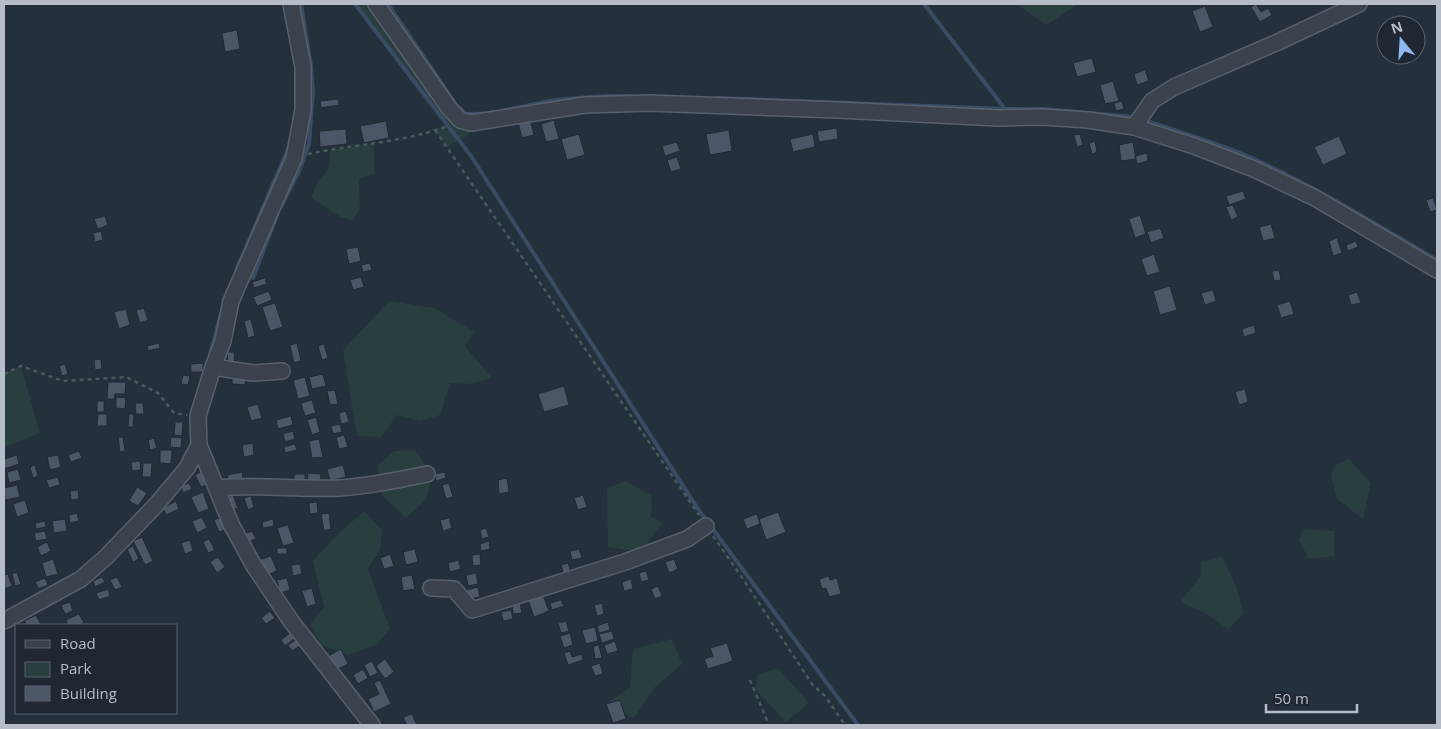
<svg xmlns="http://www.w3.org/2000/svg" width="1441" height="729" font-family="'Open Sans',sans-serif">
<rect width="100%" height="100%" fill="#25303d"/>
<path fill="#283e3f" d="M355,4H376L449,108L471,123L469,135L446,147L435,130L446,125Z
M1020,4H1078L1046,25L1018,5Z
M374,143L375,174L359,179L360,209L352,221L339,216L311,198L318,181L328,170L331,150Z
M389,301L435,308L474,332L465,346L492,378L469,384L450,383L440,415L420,421L397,415L381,437L357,436L343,350Z
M21,366L40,433L4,447V374Z
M415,450C426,466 436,478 426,498C423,505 411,512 406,518L382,495L378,465L394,451Z
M1349,459L1371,483L1363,519L1337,499L1331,475L1335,465Z
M626,481L652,496L651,517L662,523L641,552L608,547L607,488Z
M364,511L382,530L380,550L368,569L390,629L376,645L347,655L321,645L310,625L324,607L313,561L337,535Z
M1303,529L1334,531L1335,556L1309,559L1299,540Z
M1222,556L1236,586L1244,613L1228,629L1205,613L1180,602L1200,577L1201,562Z
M672,639L682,664L655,687L634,718L606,704L630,687L633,649Z
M778,668L809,703L786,722L755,689L758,674Z"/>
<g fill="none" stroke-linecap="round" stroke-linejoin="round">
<path stroke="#3a4c64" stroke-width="4" d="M355,4L471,156L698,509L858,725
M388,4L457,106L466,114C494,115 522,106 550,101C577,97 604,96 631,96
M924,4L1005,109
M716,98L1006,109H1044L1134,117L1135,116
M1149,116L1147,121C1182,133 1218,143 1252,158C1316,187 1377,225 1437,260
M281,207L299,171L309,144L313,91L311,66L301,4
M236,271L288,149
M253,278L277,215
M210,354L224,303"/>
</g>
<path fill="#4b5766" stroke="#202934" d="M1256,4L1261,12L1268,8L1272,15L1260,22L1251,7Z
M1205,6L1213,27L1200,32L1192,11Z
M237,30L240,49L225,52L222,33Z
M1092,58L1096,72L1077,77L1073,63Z
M1145,70L1149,81L1137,85L1134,74Z
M1113,81L1119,101L1105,104L1100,85Z
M338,99L339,105L321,108L320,101Z
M1122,101L1124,109L1116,111L1114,103Z
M530,119L534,135L522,138L518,122Z
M554,120L559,139L546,142L541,124Z
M386,121L389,138L364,143L360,126Z
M837,128L838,139L819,142L817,131Z
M346,129L347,144L320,147L319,131Z
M729,130L732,151L710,155L706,134Z
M579,134L585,155L567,160L561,139Z
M813,134L815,147L793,152L790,139Z
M1080,134L1083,145L1077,147L1074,135Z
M1339,136L1347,154L1323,165L1314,147Z
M1095,141L1097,152L1092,154L1089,143Z
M677,142L680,151L665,156L662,146Z
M1133,142L1136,159L1121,161L1119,145Z
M1147,153L1148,161L1137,164L1135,156Z
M677,157L681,169L671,172L667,160Z
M1243,191L1246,199L1229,205L1226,196Z
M1433,198L1437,210L1430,212L1426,200Z
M1233,205L1238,217L1231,220L1226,207Z
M1140,215L1146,234L1135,238L1129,219Z
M105,216L108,225L98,229L94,219Z
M1271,224L1275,238L1263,241L1259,227Z
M1160,228L1164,238L1151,243L1147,232Z
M101,231L103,240L95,242L93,233Z
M1337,238L1342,253L1333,256L1329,241Z
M1356,241L1358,247L1348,251L1346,245Z
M358,247L361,261L349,264L346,249Z
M1154,254L1160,272L1147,276L1141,259Z
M370,263L372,270L363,272L361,265Z
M1279,270L1281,280L1274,281L1272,271Z
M361,277L364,287L353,290L350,280Z
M265,278L267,284L254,288L252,282Z
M1170,286L1177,310L1160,315L1153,291Z
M1213,290L1216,301L1205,305L1201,293Z
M269,291L272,300L257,306L253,297Z
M1357,292L1361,303L1351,305L1348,295Z
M1290,301L1294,314L1281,318L1277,305Z
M275,303L283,327L270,331L262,307Z
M144,308L148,320L140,323L136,310Z
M126,309L130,325L119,329L114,312Z
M251,319L255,336L248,338L244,321Z
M1254,325L1256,333L1244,337L1242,329Z
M159,343L160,348L148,351L147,346Z
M297,343L301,361L294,363L290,345Z
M324,344L328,358L322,360L318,346Z
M227,352H234L235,364H228Z
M101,359L102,369L95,370L94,360Z
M203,363V372H191V364Z
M65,364L68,374L62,376L59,366Z
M323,374L326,386L312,389L309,377Z
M183,375L190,376L188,385L181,384Z
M232,377H246L245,385L232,384Z
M305,377L310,396L298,399L293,380Z
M108,382H126L125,394H115L114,399H107Z
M564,386L569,405L544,412L538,394Z
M1245,389L1248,402L1239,405L1235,392Z
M335,390L338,404L330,405L327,391Z
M116,397L126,398L125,409L116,408Z
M312,400L316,413L305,416L301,403Z
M97,401H104V412H97Z
M135,403H143L144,414H136Z
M258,404L262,418L251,421L247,407Z
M346,411L349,422L341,424L339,413Z
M98,414H107V426H97Z
M129,414H134L133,427H128Z
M291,416L293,425L278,429L276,420Z
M316,417L320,432L312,435L307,420Z
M175,422H183L182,436L174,435Z
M340,424L342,432L333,434L331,426Z
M293,431L295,439L285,442L283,434Z
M344,435L348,447L339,449L336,437Z
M118,437H123L125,451L120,452Z
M171,437L182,438L181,448L170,447Z
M154,438L157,448L150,450L148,440Z
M319,439L323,457L312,458L309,441Z
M253,443L254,455L244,457L242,445Z
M295,444L297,450L285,453L284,447Z
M160,450H172L171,464L160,463Z
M79,451L82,458L71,462L68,455Z
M17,455L19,464L4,469V459Z
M58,455L61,467L50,470L47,457Z
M140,461L141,470L132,471L131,462Z
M143,463H152L151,477H142Z
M35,465L38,476L33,478L30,467Z
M343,465L346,477L330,481L327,469Z
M18,469L21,480L9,483L7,472Z
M201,472L207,485L201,487L195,475Z
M242,472L243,479L229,482L227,475Z
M445,472L446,478L436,481L435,474Z
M308,473L321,474L320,483L307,482Z
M294,474H305V480L294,481Z
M58,477L60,485L49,488L46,480Z
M507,478L509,492L499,494L498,480Z
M189,483L192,489L183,493L181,486Z
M449,483L453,497L446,499L442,485Z
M17,485L20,497L5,500L4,488Z
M137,487L147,493L138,506L129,501Z
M78,490L79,499L71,500L70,491Z
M203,492L209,509L198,513L191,497Z
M233,495L238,508L230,511L225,498Z
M583,495L587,507L578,510L574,498Z
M251,496L254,507L248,510L244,498Z
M25,500L29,513L17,517L13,504Z
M176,501L179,509L166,515L163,508Z
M317,502L318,513L310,514L309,503Z
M778,512L786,532L766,540L759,519Z
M77,513L79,521L70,523L69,515Z
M329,513L331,529L324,531L321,514Z
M757,514L760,524L747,529L743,519Z
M202,517L207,528L197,533L192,521Z
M222,517L227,529L219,532L214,520Z
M449,518L452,528L443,531L440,520Z
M65,519L67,531L54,533L52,521Z
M273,519L274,526L263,528L262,522Z
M45,521L46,527L36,529L35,523Z
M288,525L294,543L283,546L277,528Z
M486,528L489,537L482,539L480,530Z
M45,531L47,539L36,541L34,533Z
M252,531L256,539L244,543L241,535Z
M142,537L153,561L145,565L133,541Z
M209,539L215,550L208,553L203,542Z
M190,540L193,551L185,554L181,543Z
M489,541L490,549L481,551L480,544Z
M47,542L51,551L41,556L37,547Z
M133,546L139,559L133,562L127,549Z
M277,548H287V554H277Z
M415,549L418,562L406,565L403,552Z
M579,549L582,558L572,560L570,551Z
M390,554L394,566L384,569L380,558Z
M480,554L481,565L473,566L472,555Z
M271,556L277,571L265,576L259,560Z
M218,557L225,567L217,573L210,562Z
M53,559L58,574L46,577L42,563Z
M674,559L678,569L669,573L665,562Z
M458,560L461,569L450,572L448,563Z
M568,563L571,573L564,575L561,565Z
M300,564L302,574L293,576L291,565Z
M646,571L649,580L641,582L639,573Z
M17,572L21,584L15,586L12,574Z
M476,573L478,584L468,586L466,575Z
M8,574L12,586L5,589L4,575Z
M412,575L415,589L403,591L401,577Z
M829,576L830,580L837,578L841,594L829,597L826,588L822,589L819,579Z
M102,577L105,582L95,587L93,581Z
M117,577L122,587L115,590L110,580Z
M45,578L48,585L39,589L35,582Z
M287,578L290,590L280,593L277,580Z
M631,579L633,589L624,591L622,582Z
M658,586L662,596L655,599L651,589Z
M478,587L480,597L468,599L466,590Z
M312,588L316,604L307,607L302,591Z
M108,589L110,596L99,600L96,593Z
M543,595L549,611L534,617L528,600Z
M561,600L564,606L552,610L550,603Z
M70,602L73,611L65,614L61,605Z
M520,602L522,613L513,614L512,604Z
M602,603L604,614L597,616L594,605Z
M511,610L513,619L503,621L501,612Z
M270,611L275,618L266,624L261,618Z
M79,614L84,623L79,625H68L66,620Z
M36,615L41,625H27L24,621Z
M566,621L569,631L561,633L558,623Z
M608,622L610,630L599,633L597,626Z
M595,627L598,641L586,644L582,630Z
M612,631L614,639L602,643L599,634Z
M290,633L294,639L285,646L281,640Z
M570,633L573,645L564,648L560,636Z
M297,639L301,645L292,651L288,645Z
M615,641L618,651L607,654L604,645Z
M727,643L733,661L708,669L704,659L713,656L710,648Z
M599,645L602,658L595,659L593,646Z
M341,649L348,664L336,670L328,656Z
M570,651L572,657L582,654L583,660L568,665L564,653Z
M385,659L394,672L385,679L376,666Z
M372,661L378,673L370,677L364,665Z
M600,663L603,674L595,676L591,666Z
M363,669L368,678L358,684L353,675Z
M380,680L391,704L374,712L368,699L379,694L374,683Z
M620,700L626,719L613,723L606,704Z
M412,714L417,725H407L403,717Z"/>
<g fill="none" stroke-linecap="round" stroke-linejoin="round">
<defs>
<path id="minor" d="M376,4L449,108L460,120L471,123L585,105L649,103L838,110L999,118L1042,117L1088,120L1134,127L1194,146L1254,169L1315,198L1437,270
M1134,127L1152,101L1174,87L1278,42L1359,4
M213,367L253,373L282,371
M199,445L231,524L254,566L291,621L372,725
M217,488C258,484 299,490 339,488C369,486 398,480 427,474
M431,588L454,589L472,610L625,562L687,539L706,526
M4,621L81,579L105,558L156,505L187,468L199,445L198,416L213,367L223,341L231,301L294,158L303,110V67L291,4"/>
</defs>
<use href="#minor" stroke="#57606b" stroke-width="18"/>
<path stroke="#475b5d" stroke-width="2.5" stroke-dasharray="4 4" stroke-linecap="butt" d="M435,130L699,515
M308,154C354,144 403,143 447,126
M4,374L21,366L63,381L126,377L158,393L174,413L187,415
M713,536L743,579L812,684L825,696L845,725
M750,680L769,725"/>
<use href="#minor" stroke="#39424d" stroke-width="15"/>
</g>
<rect width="1441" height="729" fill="none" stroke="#b5bdc8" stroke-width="10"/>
<rect x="15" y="624" width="162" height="90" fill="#1e2732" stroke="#5a636e"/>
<rect x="25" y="640" width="25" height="8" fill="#39424d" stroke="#5a636e"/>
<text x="60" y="649" font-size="15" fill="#b5bdc8">Road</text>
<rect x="25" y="662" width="25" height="15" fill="#283e3f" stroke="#5a636e"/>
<text x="60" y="674" font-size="15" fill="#b5bdc8">Park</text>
<rect x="25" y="686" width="25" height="15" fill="#4b5766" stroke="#5a636e"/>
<text x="60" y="699" font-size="15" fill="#b5bdc8">Building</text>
<g transform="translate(1401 40) rotate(342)"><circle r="24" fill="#1e2732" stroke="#5a636e"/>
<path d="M0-4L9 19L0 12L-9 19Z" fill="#8fb8f3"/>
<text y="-8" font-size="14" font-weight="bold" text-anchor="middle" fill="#b5bdc8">N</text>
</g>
<path d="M1266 704v8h91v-8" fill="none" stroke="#b5bdc8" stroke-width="2.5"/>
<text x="1274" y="704" font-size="15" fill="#b5bdc8" stroke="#1e2732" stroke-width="4" paint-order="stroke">50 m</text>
</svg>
